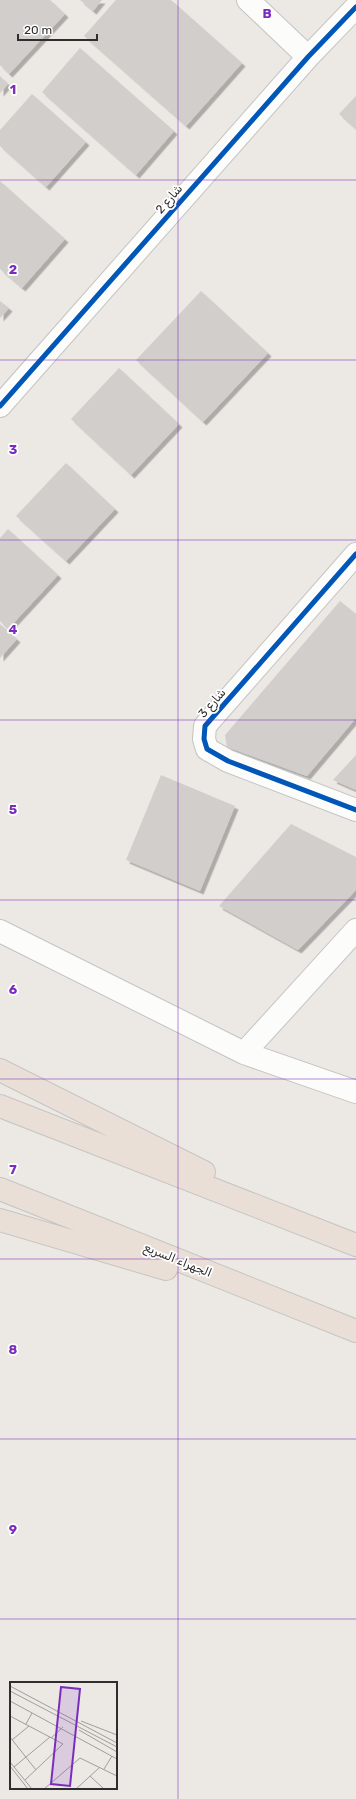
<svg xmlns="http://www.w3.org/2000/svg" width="356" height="1799" font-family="Rubik,Vazirmatn,sans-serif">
<defs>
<filter id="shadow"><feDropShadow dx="3.5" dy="3.5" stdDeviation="0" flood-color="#0004"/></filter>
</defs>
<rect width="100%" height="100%" fill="#ece8e4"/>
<path fill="#d1cecb" filter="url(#shadow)" d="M0,0H50L65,14L9,74L0,65Z
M80,0H102L93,11Z
M116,0H171L242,63L186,126L84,36Z
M80,48L174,131L136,175L42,92Z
M0,76L8,84L0,93Z
M32,94L86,142L46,187L0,146V130Z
M356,96V129L339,114Z
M0,181L65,239L22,288L0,269Z
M201,291L268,353L203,422L136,360Z
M0,301L9,308L0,318Z
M119,368L179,424L131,475L71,419Z
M66,463L115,509L66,561L16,516Z
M8,529L58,575L8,629L0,621V538Z
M340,601L356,614V718L307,776L227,747L225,735Z
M0,624L17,639L0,658Z
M356,755V790L333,780Z
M161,775L235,806L200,891L126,860Z
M291,824L356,857V890L298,950L219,906Z"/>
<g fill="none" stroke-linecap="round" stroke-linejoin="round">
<defs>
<path id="minor" d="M248,0L308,57
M0,406L308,57L356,7
M356,554L205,726L204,739L207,749L228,761L356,810
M0,931L244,1053L356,1092
M244,1053L356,930"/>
<path id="highway" d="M0,1070L204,1172
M0,1106L356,1245
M0,1189L356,1331
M0,1220L166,1269"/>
</defs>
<use href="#minor" stroke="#c5c4c5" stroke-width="24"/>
<use href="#highway" stroke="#c6c5c4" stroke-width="24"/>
<use href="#minor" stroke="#fcfcfb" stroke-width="22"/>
<use href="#highway" stroke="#eadfd6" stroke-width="22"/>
<defs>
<path id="cycleway" d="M0,406L308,57L356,7
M356,554L205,726L204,739L207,749L228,761L356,810"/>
</defs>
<use href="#cycleway" stroke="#fff" stroke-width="8"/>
<use href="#cycleway" stroke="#0057b8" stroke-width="5"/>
</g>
<path fill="none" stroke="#7b2cbf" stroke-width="1" stroke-opacity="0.55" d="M178,0V1799M0,180H356M0,360H356M0,540H356M0,720H356M0,900H356M0,1079H356M0,1259H356M0,1439H356M0,1619H356"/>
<g text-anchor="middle" stroke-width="3.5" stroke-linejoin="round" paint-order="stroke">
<g font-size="12" fill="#2e2e2e" stroke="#fff">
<text transform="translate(169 199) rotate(-49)" y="4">شارع 2</text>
<text transform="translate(212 703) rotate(-49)" y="4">شارع 3</text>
<text transform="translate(178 1260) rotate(22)" y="4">الجهراء السريع</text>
</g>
</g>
<g transform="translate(10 1682)">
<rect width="107" height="107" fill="#ece8e4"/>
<path fill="none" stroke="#a09e9b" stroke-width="1" d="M0,4L107,61M0,9L107,65M0,19L107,77M0,34L53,62L15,98M71,39L107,53M16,42L22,31M69,48L107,70M0,55L26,88M41,56L53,45M2,58L19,44M0,80L22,107M0,84L18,107M4,85L40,55M94,87L102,74M80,94L94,107M34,107L70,76L107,94M66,107L90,85"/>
<path fill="#7b2cbf" fill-opacity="0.15" stroke="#7b2cbf" stroke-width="2" d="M51,5L70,7L60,104L41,102Z"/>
<rect width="107" height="107" fill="none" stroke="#2e2e2e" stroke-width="2"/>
</g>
<g font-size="13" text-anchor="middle" font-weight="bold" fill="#7b2cbf" stroke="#fff" stroke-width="3.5" stroke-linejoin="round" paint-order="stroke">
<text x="267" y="18">B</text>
<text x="13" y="94">1</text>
<text x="13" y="274">2</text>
<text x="13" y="454">3</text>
<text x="13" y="634">4</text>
<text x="13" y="814">5</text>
<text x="13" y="994">6</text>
<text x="13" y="1174">7</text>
<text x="13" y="1354">8</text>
<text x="13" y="1534">9</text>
</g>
<path d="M18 34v6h79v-6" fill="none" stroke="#2e2e2e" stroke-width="2"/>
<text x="24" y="34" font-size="12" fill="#2e2e2e" stroke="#ffffff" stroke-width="3" paint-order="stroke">20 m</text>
</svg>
